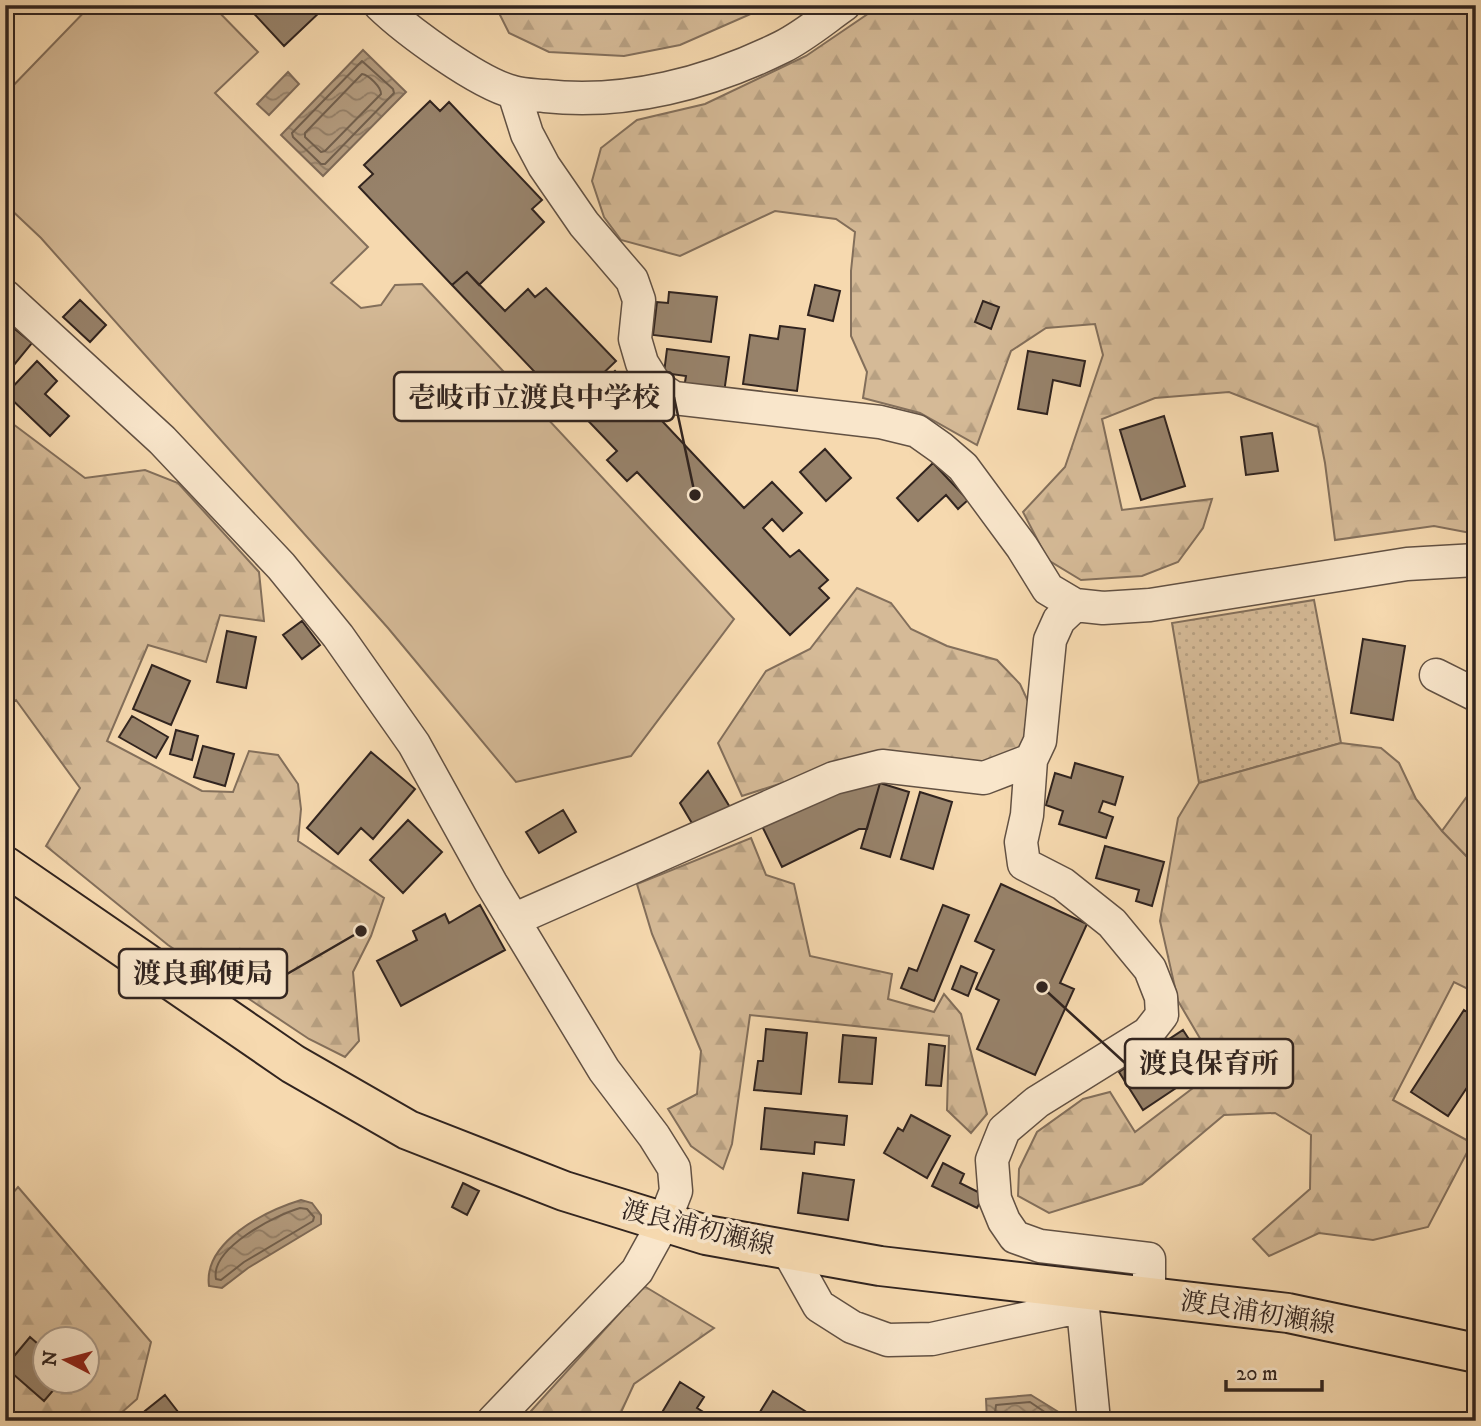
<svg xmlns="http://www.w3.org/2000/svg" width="1481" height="1426" font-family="'IM FELL DW Pica','Noto Serif JP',serif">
<defs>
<pattern id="grass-dots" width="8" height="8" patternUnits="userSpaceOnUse" patternTransform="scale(1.75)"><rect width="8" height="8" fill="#d5ba97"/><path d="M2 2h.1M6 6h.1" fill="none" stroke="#b7a082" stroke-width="1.8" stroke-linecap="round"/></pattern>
<pattern id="forest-firs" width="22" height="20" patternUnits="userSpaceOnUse" patternTransform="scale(1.75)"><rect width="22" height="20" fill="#d5ba97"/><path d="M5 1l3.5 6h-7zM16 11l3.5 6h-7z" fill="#b7a082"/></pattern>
<pattern id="water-waves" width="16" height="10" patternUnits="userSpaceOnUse" patternTransform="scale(1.75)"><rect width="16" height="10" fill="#b39b7e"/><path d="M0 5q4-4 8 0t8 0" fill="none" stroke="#927e67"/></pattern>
</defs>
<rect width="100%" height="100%" fill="#f6d9af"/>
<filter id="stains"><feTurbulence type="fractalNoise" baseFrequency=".00286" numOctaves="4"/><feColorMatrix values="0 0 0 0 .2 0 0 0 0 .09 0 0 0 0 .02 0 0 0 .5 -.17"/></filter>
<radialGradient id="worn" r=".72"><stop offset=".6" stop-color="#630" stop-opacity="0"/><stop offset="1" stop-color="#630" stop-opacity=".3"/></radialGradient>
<path fill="url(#grass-dots)" stroke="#836f5b" stroke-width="2" d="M1314,600L1341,743L1199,783L1172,623Z"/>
<path fill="url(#forest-firs)" stroke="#836f5b" stroke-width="2" fill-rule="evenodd" d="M495,5H771L680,45L624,56L549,52L509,33Z
M881,5H1476V534L1434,526L1335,540L1325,463L1318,427L1229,392L1155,398L1102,419L1122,510L1212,499L1203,528L1178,562L1142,576L1081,580L1048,560L1023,512L1065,467L1103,355L1095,324L1046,328L1011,351L977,445L920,413L863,398L867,372L851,336V271L855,232L836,219L775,211L680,256L621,240L604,217L592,181L601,148L637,120L705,104L806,56Z
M5,418L85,478L145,470L178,483L259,572L264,621L220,615L206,662L148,645L107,741L202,791L233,792L249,751L278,755L298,784L301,809L298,841L384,898L371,936L353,972L359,1041L345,1057L309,1039L168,945L46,846L80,788L16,700L5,707Z
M857,588L891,603L911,629L947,646L997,660L1020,684L1033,712L1027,743L1002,758L972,766L844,763L742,796L718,743L766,671L810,649Z
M1341,743L1381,748L1399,763L1416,799L1442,831L1476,866V993L1454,982L1393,1100L1472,1143L1428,1227L1373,1240L1319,1233L1269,1256L1253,1239L1310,1189L1311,1135L1275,1113L1224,1115L1142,1184L1049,1213L1018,1196L1019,1169L1037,1132L1083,1099L1110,1092L1135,1132L1218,1069L1178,1001L1160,921L1178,818L1199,783Z
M751,838L766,875L794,884L810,956L892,974L888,999L934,1012L944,994L961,1014L987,1114L971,1133L947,1110L949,1036L750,1015L732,1144L723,1169L691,1146L668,1109L697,1094L701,1051L652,934L637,884Z
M18,1187L151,1342L137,1399L112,1421H5V1202ZM46,1338H88V1380H46Z
M644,1286L714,1328L634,1384L617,1421H522Z"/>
<path fill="#d5ba97" stroke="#836f5b" stroke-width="2" d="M91,5H212L258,52L215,93L368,247L331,283L361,308L381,305L395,285L422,284L734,619L631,756L516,782L388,628L41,238L5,204V94Z
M1476,784V866L1442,831Z"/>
<path fill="url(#water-waves)" stroke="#7f6b58" stroke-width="2" d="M363,50L406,92L323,176L281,135Z
M288,72L299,84L269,115L257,104Z
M301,1200L312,1203L321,1215V1224L248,1268L222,1288L209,1286C203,1242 265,1211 301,1200Z
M1031,1395L1065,1416V1421H987L986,1399Z"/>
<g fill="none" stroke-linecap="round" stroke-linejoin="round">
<path stroke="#72604e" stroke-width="2" d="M362,61L393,89L394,93L325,164H321L293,137L292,133Z
M362,74C369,75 381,87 381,94L325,151L321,152L305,137V133Z
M300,1208L307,1209L314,1217L313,1221L244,1262L221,1280L216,1279C210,1248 276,1215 300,1208Z
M994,1421L996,1405L1030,1402L1058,1421"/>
</g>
<path fill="#97826a" stroke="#31241f" stroke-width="2" d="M246,5H316L321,11L284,46Z
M430,101L440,111L449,102L542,200L532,209L544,222L479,285L467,272L452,285L359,187L373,174L364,165Z
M467,272L505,311L528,289L535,297L546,288L616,361L568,407L452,285Z
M815,285L840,291L833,321L808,315Z
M669,292L717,297L711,342L653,335L657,302L668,303Z
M80,300L106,325L90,342L63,317Z
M983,301L999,307L991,329L975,322Z
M5,321L32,343L5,376Z
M780,326L805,329L797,391L743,384L750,335L778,339Z
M667,349L729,357L724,393L684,388L686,376L664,373Z
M1028,351L1085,361L1080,386L1053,380L1047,414L1018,409Z
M37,361L57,381L45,394L69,416L50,436L6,394Z
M615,371L744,508L772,482L802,513L783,531L772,519L763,528L790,557L799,550L828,580L819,588L829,598L790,635L637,472L627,481L607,460L617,451L576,408Z
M1164,416L1185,486L1141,500L1120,430Z
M1272,433L1278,471L1246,475L1241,437Z
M825,449L851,478L826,501L800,472Z
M933,463L968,500L958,509L946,495L918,521L897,498Z
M302,621L320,645L302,659L283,635Z
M227,631L256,637L246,688L217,682Z
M1363,639L1405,646L1393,720L1351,713Z
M152,665L190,681L171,725L133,709Z
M132,716L168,737L156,758L119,737Z
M176,730L198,736L192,760L170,754Z
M203,746L234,754L225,786L194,777Z
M371,752L415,789L373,839L361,828L338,854L307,828Z
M1075,763L1123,777L1115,805L1103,801L1099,812L1113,817L1106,838L1059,824L1063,811L1046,805L1055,773L1071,778Z
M708,771L731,809L696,830L680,803Z
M880,783L867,829H859L782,867L761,824L838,785Z
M880,783L909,792L890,857L861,848Z
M920,792L952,802L933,869L901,859Z
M563,810L576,832L539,853L526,832Z
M408,820L442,852L403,893L370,860Z
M1105,846L1164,862L1152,906L1136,901L1139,890L1096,878Z
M1001,884L1087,924L1060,983L1074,989L1035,1075L977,1049L999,1000L976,989L994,950L975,941Z
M480,905L505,950L401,1006L377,961L417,940L413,931L445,914L449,923Z
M943,905L969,915L934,1001L901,988L909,968L917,971Z
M961,966L977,973L968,996L952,989Z
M1464,1010L1476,1018V1074L1448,1116L1411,1092Z
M766,1029L807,1033L801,1094L754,1090L758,1061H763Z
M1183,1030L1194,1047L1184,1054L1197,1074L1143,1110L1119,1072Z
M843,1035L876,1038L872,1084L839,1082Z
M929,1044L945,1046L941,1086L926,1085Z
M765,1108L847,1116L844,1145L815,1142L814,1154L761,1149Z
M911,1115L950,1136L927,1178L884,1153L898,1128L903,1131Z
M943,1163L964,1174L960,1183L984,1195L977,1208L932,1186Z
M803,1173L854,1180L848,1220L798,1213Z
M463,1183L479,1191L467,1215L452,1207Z
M30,1337L46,1351V1380H62L44,1401L5,1367Z
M680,1382L704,1397L697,1408L710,1416L707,1421H657Z
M773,1391L813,1416L810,1421L755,1420Z
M165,1395L185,1421H153L145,1411Z"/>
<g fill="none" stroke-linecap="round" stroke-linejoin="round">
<defs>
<path id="minor" d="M380,5C407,31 478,83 513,92C523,95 535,95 545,96C626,105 709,83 782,47C804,36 824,19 844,5
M514,93L527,134L544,166L584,224L632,280L639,300L635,339L642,363L657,387L674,398L880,422L917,431L941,448L963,467L1022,547L1048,589L1075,605L1103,608L1150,605L1407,564L1476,560
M5,296L162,440L281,566L338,636L414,744L491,883L604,1070L654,1136L674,1168L676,1191L664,1222L637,1271L493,1421
M1436,675L1476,695
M1031,760L1027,815L1021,842L1024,864L1063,884L1112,923L1150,969L1161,997L1162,1015L1148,1033L1037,1102L1004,1130L992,1160L995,1199L1004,1221L1015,1237L1040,1246L1149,1259V1296
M513,920L834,778L882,766L984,778L1031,760L1040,741L1050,640L1059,620L1075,605
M787,1249L819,1306L852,1327L888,1340L932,1339L1083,1306
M1081,1288L1094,1421"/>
<path id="major" d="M5,866L293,1064L408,1130L564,1191L706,1235L880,1266L1288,1313L1476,1353"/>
</defs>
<use href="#minor" stroke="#625143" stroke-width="35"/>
<use href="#major" stroke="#31241f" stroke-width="42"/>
<use href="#minor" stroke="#f9e6cb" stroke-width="32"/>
<use href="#major" stroke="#f6d9af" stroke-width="38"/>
</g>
<g text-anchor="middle" stroke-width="7" stroke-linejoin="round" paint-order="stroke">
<g font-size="26" fill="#31241f" stroke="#f9e6cb">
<text transform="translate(698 1227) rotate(14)" y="9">渡良浦初瀬線</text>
<text transform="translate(1258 1312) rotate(9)" y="9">渡良浦初瀬線</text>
</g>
</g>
<path fill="none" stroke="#31241f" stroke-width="2.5" d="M695 495L674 397M361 931L287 974M1042 987L1125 1063"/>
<g fill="#31241f" stroke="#f9e6cb" stroke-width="2.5">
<circle cx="695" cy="495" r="7"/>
<circle cx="361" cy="931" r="7"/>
<circle cx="1042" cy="987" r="7"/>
</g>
<g fill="#f9e6cb" stroke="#31241f" stroke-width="2.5">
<rect x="394" y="372" width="280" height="49" rx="7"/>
<rect x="119" y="949" width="168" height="49" rx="7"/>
<rect x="1125" y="1039" width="168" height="49" rx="7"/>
</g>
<g font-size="28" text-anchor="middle" font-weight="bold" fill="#31241f">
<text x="534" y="407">壱岐市立渡良中学校</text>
<text x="203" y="983">渡良郵便局</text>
<text x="1209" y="1073">渡良保育所</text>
</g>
<rect width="1481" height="1426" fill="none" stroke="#f6d9af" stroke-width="28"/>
<rect x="7" y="7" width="1467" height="1412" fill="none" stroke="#31241f" stroke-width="3.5"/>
<rect x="14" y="14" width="1453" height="1398" fill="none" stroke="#31241f" stroke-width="2"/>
<g transform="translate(66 1360) rotate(276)"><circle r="33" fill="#f9e6cb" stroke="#a99886" stroke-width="2"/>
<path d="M0-5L12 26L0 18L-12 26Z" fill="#8f2418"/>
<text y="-10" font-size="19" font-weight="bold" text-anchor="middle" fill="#31241f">N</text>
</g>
<path d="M1226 1380v10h96v-10" fill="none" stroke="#31241f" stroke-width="3.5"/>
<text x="1236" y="1380" font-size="21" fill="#31241f" stroke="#f9e6cb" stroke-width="5" paint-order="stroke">20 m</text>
<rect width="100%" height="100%" filter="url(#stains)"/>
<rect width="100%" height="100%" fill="url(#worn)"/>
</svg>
